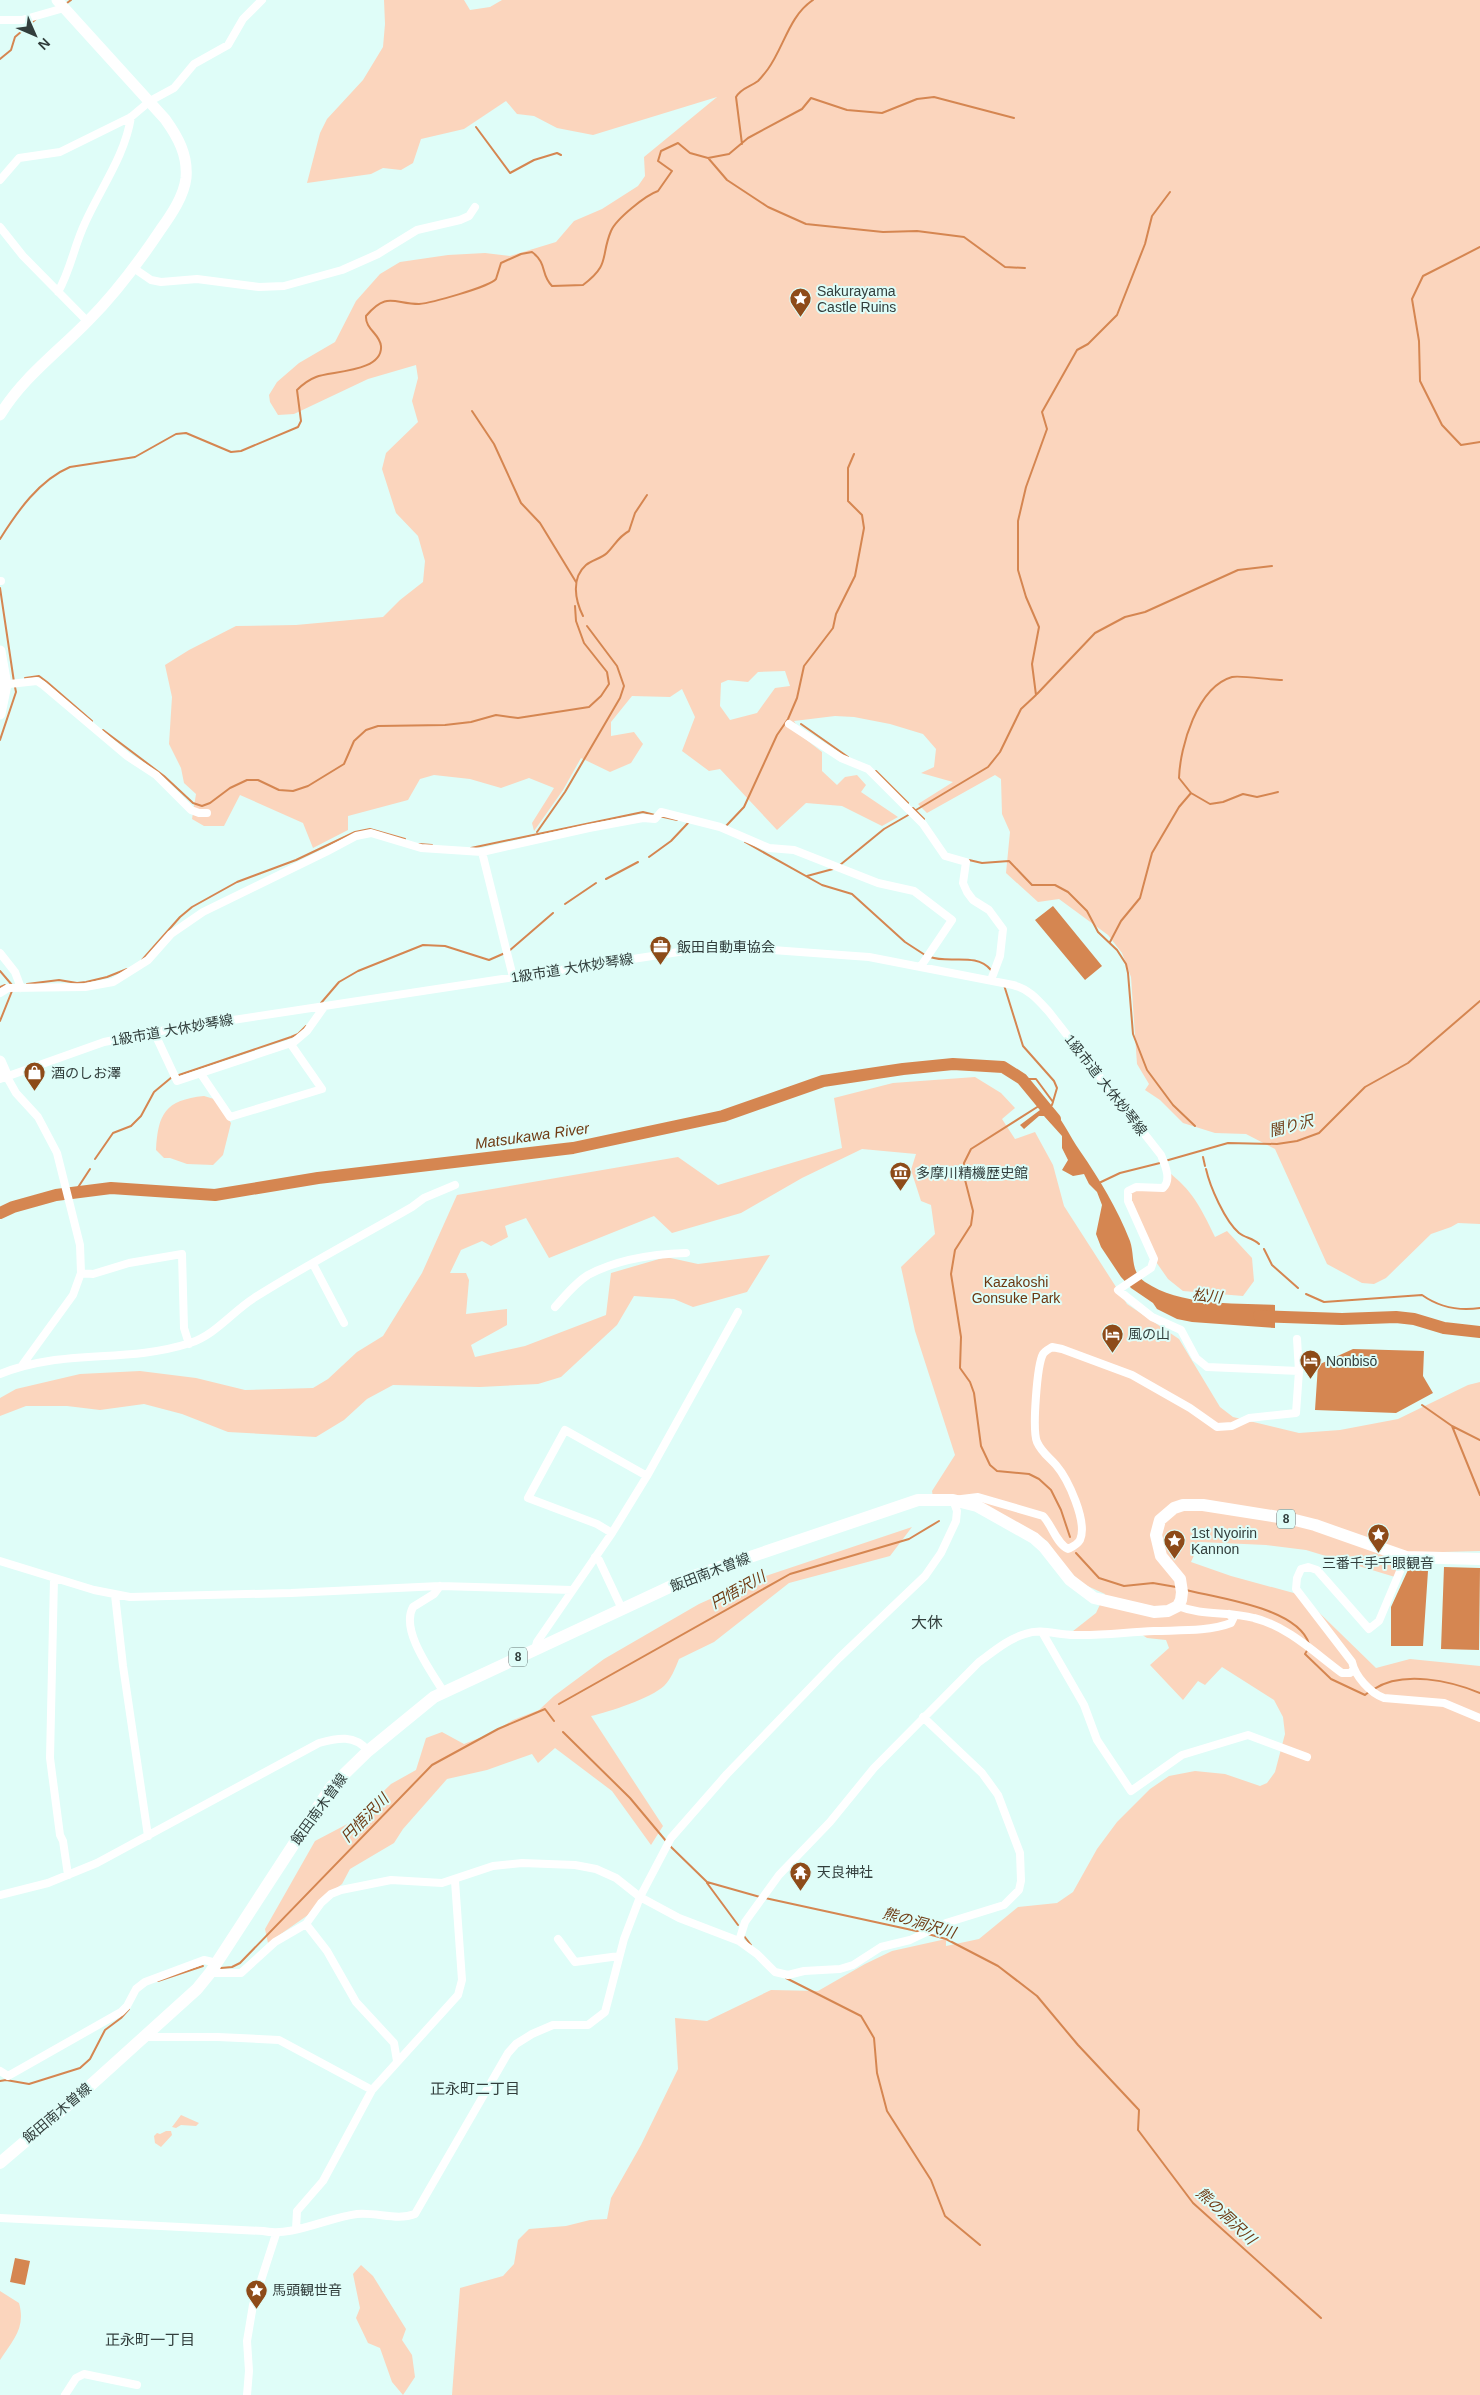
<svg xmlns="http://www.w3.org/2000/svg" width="1480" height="2395" font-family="Helvetica,'Noto Sans JP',sans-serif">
<rect width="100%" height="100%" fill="#dffdf8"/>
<path fill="#fbd5bd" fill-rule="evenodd" d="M384,0H464L470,10L490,7L502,0H1480V1224L1458,1223L1451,1227L1431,1234L1386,1278L1374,1284L1362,1283L1327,1264L1275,1149L1246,1134L1215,1133L1183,1123L1160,1100L1145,1090L1149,1084L1137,1064L1131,977L1122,953L1108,935L1059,899L1038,902L1006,873L1010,832L1002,814L1001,779L995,775L927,813L918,804L953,782L921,773L934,767L936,749L923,734L890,724L854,717L835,716L794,721L804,738L822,752V771L837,785L845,777L857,775L866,785L861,792L898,817L882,826L842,806L806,803L777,830L720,769L709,771L682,751L695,717L682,689L670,697L632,696L611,722V736L634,732L643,744L631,763L610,772L581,758L563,790L534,831L532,823L554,788L529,778L501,788L470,779L434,775L420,779L408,800L348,816V830L313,848L303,823L240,795L224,826H204L192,819L196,794L184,783L181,768L169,744L172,697L165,665L189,650L236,626L296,625L383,617L400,600L423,582L425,561L418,536L396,513L382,469L386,453L418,422L412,401L418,378L416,365L368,379L294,414L278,415L270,402L269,395L277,382L299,363L335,342L356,301L380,274L400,262L448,255L485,253L510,256L556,242L574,221L602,209L638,186L645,176L644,157L717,97L593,135L557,128L534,116L517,114L506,101L464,129L421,139L413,163L401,170L383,168L371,174L307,183L320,133L327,119L363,80L383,47L385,24ZM785,671L790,686L775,688L757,713L730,720L720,706L721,683L728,680L748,682L758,672Z
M975,1077L1001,1093L1015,1108L1002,1119L1015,1139L1035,1132L1053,1165L1064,1206L1127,1304L1179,1339L1220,1407L1233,1417L1299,1433L1340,1430L1398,1419L1468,1385L1480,1382V1551L1406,1553L1395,1577L1306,1550L1266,1545L1200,1542L1191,1562L1231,1576L1301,1595L1376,1668L1410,1659L1480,1666V2395H452L460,2288L503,2276L514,2264L518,2240L529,2229L566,2226L590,2220L607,2219L611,2198L641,2145L678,2069L675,2018L707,2021L771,1990L818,1991L865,1964L892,1951L946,1939V1946L979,1939L1018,1907L1057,1903L1073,1892L1097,1849L1117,1822L1150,1789L1169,1776L1195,1771L1225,1774L1260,1786L1267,1783L1275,1772L1285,1734L1283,1717L1274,1700L1222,1667L1205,1685L1198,1681L1183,1700L1150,1665L1169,1648L1166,1640L1147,1638L1138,1632L1068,1635L1096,1613L1105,1594L1083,1584L1068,1570L1047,1541L979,1502L956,1497H933L932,1491L955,1455L915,1331L901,1267L935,1234L931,1205L921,1201L911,1170L916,1154L862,1149L802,1178L741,1213L672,1233L654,1216L549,1258L526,1218L505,1226L508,1237L491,1246L482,1241L461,1250L450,1273H466L469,1280L466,1314L507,1309V1325L471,1345L475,1357L525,1346L606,1315L611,1273L666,1257L698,1264L770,1255L747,1292L693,1307L674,1299L634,1296L617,1325L561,1377L538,1384L480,1387L393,1385L367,1399L344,1420L316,1437L228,1432L182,1414L144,1404L100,1410L67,1406H26L0,1416V1398L16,1389L80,1374L140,1371L196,1378L245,1390L313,1388L328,1379L357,1352L383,1336L422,1273L457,1195L678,1157L718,1185L842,1148L834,1098L893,1083Z
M204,1096L214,1099L231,1123L223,1155L213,1165L187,1164L170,1158H164L156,1150C158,1114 165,1100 204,1096Z
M1166,1170C1193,1191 1200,1206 1215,1237L1227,1231L1252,1258L1254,1281L1243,1296L1183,1291L1168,1279L1154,1259L1128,1191L1163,1188Z
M912,1527L890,1556L789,1583L714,1642L679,1659C675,1669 671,1679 664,1686C651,1698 609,1712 591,1716L663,1826L651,1845L612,1791L555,1748L538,1763L532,1754L487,1770L447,1779L403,1829L394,1843L350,1869L342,1884L326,1896L308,1915L268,1943L265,1929L315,1841L353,1821L391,1784L416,1770L426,1738L442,1732L464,1744L492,1733L513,1720L539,1710L554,1696L604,1659L699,1604L748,1582Z
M181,2115L199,2123L196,2126L181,2125L176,2128L172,2127Z
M166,2131H171L172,2135L161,2147L155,2143L154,2136L157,2133L160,2134Z
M361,2265L373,2276L406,2329L402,2340L412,2355L415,2377L403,2395L392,2382L380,2348L368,2343L356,2318L360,2308L353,2274Z
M0,2291L19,2303C26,2328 13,2340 0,2360Z"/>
<path fill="#d58651" d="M1053,906L1102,966L1085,980L1035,920Z
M1048,1104C1062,1118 1069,1135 1080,1151C1100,1180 1117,1208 1130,1241C1135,1256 1130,1272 1145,1282C1181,1306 1233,1303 1275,1305V1328L1192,1322L1177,1319L1157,1309L1153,1303L1131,1288L1121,1277L1101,1247L1096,1234L1102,1205L1097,1192L1089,1184L1084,1174L1073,1176L1062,1170L1068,1160L1062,1148V1136L1044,1116H1039L1024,1129L1020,1125Z
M1353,1349L1424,1351L1423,1376L1433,1393L1396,1413L1315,1410L1318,1365Z
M1444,1567L1480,1568L1479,1650L1441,1649Z
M1408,1570L1428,1571L1423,1646H1391V1607Z
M15,2258L30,2261L25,2285L10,2282Z"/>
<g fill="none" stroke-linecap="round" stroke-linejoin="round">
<path stroke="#d58651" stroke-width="2" d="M67,3L71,0
M0,59L11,50L15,37L36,19
M476,127L510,173L534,160L557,153L561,155
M742,144L736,97C741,88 750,87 758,81C761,78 765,73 768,69C784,47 789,16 813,0
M709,159L727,180L768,207L806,224L883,232L917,231L964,237L1005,267L1025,268
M1480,247L1423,276L1412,299L1419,341L1420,381L1442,425L1461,445L1480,442
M472,411L494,444L521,503L540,523L576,582
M0,539C17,512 39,480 70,467L135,457L176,434L186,433L231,452L241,451L298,427L301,421L297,390C303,384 308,380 316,377C332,371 383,372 381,346C380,334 365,329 366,316C387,291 394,304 419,304C431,303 489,287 496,279L501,263L521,254L532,252C548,264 540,274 552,286L583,285C611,264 600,257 611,231C616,219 646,195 658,191L672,171L658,161L661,151L678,143L690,153L708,158L729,154L748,138L802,109L811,98L847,110L882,113L917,99L934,97L1014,118
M0,588L14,682
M583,616C575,600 571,578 586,565C592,560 602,558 607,553C615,545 618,537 629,531L635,513L647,495
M25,678L39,676L47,682L92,721
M1037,694L1095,633L1125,617L1145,612L1238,570L1272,566
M801,724L848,757
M103,730L164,776L193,803L202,806L210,803L230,788L247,780H258L279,790L293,791L308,786L344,764L354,741L366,730L378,726L445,725L471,722L496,715L518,718L589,707L601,696L609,684L607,672L584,643L576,621L575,606
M0,740L16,692L15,687
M876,771L908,803
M1278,792L1257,797L1243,794L1223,802L1210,804L1191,793L1179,778C1180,747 1197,687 1232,677C1240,675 1270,680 1282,680
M913,808L924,819
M916,810L988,767L1000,752L1021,709L1036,695L1032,664L1039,627L1026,597L1018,570V521L1026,487L1047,429L1042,412L1077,350L1088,344L1117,315L1145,244L1152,216L1170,192
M659,816L677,820
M726,826L744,807L777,735L788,719L797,698L804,666L833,628L836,614L855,576L864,528L862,515L848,501V468L854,454
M537,832L565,792L620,698L624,686L617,666L587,626
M745,842L822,885L852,894L905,942L925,955
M419,844L432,845
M471,848L643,812L655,815
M649,857L671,841L688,823
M969,860L982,863L1009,861L1032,885H1055L1068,892L1087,911L1098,932L1117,950L1126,964L1128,973L1133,1034L1147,1070L1173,1105L1195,1126
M840,865L884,829L910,814
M807,876L833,869
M606,879L638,862
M565,904L596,883
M1110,942L1121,921L1140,898L1152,853L1179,807L1191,793
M509,951L553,913
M930,957C950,964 976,952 991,970
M142,960L180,917L192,907L237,882L296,860L355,832L370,829L405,839
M0,971L12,985
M27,984L59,980L77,983L86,982L107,977L127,969
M1004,985L1023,1046L1054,1081L1057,1088L1052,1105L1049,1107
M0,987L5,985
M321,1003L339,982L358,971L423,945L445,946L489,960L505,953
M0,1021L12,991
M176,1076L291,1037L298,1034L306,1026
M1022,1079H1036L1053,1102
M1042,1104L971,1149L964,1163L963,1172L973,1211L971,1225L955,1250L951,1274L961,1337L960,1368L970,1382L974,1393L981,1446L990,1465L997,1471L1029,1474L1039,1479L1051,1490L1061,1510L1070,1537
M1203,1157L1205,1166
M95,1159L113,1133L131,1126L141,1116L154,1092L172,1077
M1165,1161L1228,1143L1277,1144L1297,1141L1319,1133L1365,1087L1408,1063L1480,1001
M1206,1169C1210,1187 1225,1221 1239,1233C1245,1238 1253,1238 1259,1244
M1101,1182L1120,1173L1160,1163
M75,1192L90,1169
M1264,1249L1272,1265L1298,1288
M1306,1294L1324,1302L1422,1295C1439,1307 1460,1311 1480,1308
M1422,1405L1452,1426L1480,1440
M1452,1426L1480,1495
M1076,1553L1099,1578L1124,1586L1153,1583L1176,1587
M1186,1590C1218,1598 1298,1608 1309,1644
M1308,1649L1305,1654L1331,1679L1365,1695L1370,1691
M1374,1689C1403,1670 1451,1681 1480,1693
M559,1704L790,1574L909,1539L939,1521
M563,1732L630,1798L666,1841
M669,1845L707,1882L760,1897
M707,1883L738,1925
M765,1898L921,1932
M928,1934L946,1939L998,1966L1037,1996L1078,2045L1139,2110L1138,2130L1193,2203L1321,2318
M744,1936L751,1945
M221,1968L232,1967L240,1963L432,1765L498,1729L545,1709L554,1721
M786,1978L861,2016L874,2038L877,2073L887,2111L931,2180L945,2216L980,2245
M158,1981L203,1966
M0,2081L6,2080L29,2084L80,2068L90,2059L105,2030L121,2018L129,2009"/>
<path stroke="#d58651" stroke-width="12" d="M0,1213L13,1207L56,1195L111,1188L215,1195L318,1178L573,1148L723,1116L823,1081L903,1069L953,1064L1003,1067L1022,1079L1055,1119
M1259,1316L1342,1319L1396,1317L1414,1319L1444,1328L1480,1332"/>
<path stroke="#fff" stroke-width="8" d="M0,20H22L64,8
M0,180L19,158L60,152L131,117L150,101L174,88L194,64L228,45L243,19L262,0
M0,227L23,256L88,322
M135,269L151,280L161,282L197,279L259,287L284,286L342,270L378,254L417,230L460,220L469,216L475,207
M58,292C71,269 74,246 85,223C100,189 125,156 131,117
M0,581H1
M0,685L37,681L43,685L127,756L156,775L191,810L199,813H207
M789,724L841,758L868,769L923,824L945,856L966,862L963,883L967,892L973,900L989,910L1003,929L1000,956L991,980
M482,852L513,977
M0,953L15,972L21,988
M0,993L8,988L85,987L113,982L148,960L171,934L203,912L326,852L356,836L371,833L421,848L482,852L589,828L643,818L655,819L661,812L720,827L769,848L794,850L878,883L914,891L952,920L921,966
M154,1032L177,1081L294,1042L307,1031L324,1007
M201,1074L230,1117L322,1089L290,1043
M7,1077L16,1093L38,1117L57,1153L80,1245L81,1273L73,1295L23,1364
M0,1079L104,1042L154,1032L718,946L869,957L1013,985C1029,989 1038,1000 1049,1012L1161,1155C1165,1165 1172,1180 1163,1188L1136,1187L1128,1191V1201L1154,1259L1151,1268L1118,1290L1152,1317L1181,1330L1196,1358L1207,1367L1299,1371
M313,1264L344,1323
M81,1273L93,1274L129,1263L182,1254L184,1328L189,1344
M555,1307C565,1296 575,1283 588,1275C618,1259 653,1254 686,1253
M0,1374C63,1348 125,1364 190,1343C215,1335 232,1312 254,1298C306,1265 360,1237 412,1207L424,1198L455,1185
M612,1533L597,1524L528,1498L565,1430L647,1476
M595,1557L599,1560L622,1609
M1406,1557L1379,1621L1369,1629L1317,1570L1308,1567L1301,1569L1297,1578L1296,1589L1352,1662C1355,1676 1370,1693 1384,1698L1444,1703L1480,1718
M0,1561L94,1590L130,1597L291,1593L440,1586L572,1590
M54,1578L50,1758L60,1835L63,1841L68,1875
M440,1586L434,1594L413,1607C400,1630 431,1671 443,1691
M115,1595L123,1666L148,1836
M1178,1606C1203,1616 1228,1611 1254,1618C1287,1626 1315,1653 1342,1673H1350L1354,1669
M1042,1632L1084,1705L1097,1740L1131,1791L1182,1755L1248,1735L1307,1757
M535,1649L537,1642L612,1533L647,1476L738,1312
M0,1895L48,1883L97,1863L319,1743C337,1738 355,1734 368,1751
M306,1924L327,1951L356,2002L394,2043L397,2061
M558,1939L575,1962L619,1956
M739,1941L745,1922L779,1875L830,1822L874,1768L979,1662C993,1652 1008,1639 1025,1634C1041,1628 1057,1635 1074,1635C1101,1636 1127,1632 1154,1631C1178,1630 1208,1632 1231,1623L1233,1619L1229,1614
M210,1973H241L275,1942L306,1924L321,1903L331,1894L341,1890L391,1880L442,1883L493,1866L522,1863L575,1865L596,1869L616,1878L640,1897L679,1918L739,1941L757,1954L775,1972L788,1975L804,1971L840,1969L853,1965L881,1947L910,1940L946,1923L1004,1905L1019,1890L1021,1881L1020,1853L998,1795L982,1773L923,1717
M145,2037H218L279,2040L372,2090
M0,2071L8,2076L121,2012L127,2006L136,1989L145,1982L204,1960L217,1963
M0,2218L263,2231C293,2237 326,2218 357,2214C377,2212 397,2221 415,2214L508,2053L516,2044L532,2034L553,2025H588L605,2012L624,1939L640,1897L671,1838L727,1774L839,1658L925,1576L941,1553L956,1521L957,1511L953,1500L978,1497L1043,1516C1052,1525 1056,1543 1068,1549C1072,1547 1077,1545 1080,1540C1088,1522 1068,1479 1056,1465C1049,1457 1042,1453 1037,1442C1032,1430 1037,1365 1043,1354C1045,1351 1049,1349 1052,1347L1062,1349L1132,1375L1190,1408L1217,1427L1232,1426L1249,1418L1296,1413L1299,1371L1297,1339
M296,2229L297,2211L323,2181L372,2090L458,1995L462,1980L455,1881
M65,2395L76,2378L84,2374L137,2385
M247,2395L249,2371L247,2341L253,2305L276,2234"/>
<path stroke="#fff" stroke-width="11" d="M0,415C22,378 59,351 88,321C116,293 139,262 161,229C171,215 184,196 186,178C188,155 178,137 165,119L57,0
M0,651L6,685L0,714
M0,1061L7,1077"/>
<path stroke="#fff" stroke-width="12" d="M0,2163L82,2093L197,1989L210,1973L331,1787L368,1751L434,1697L691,1577L918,1500H953L977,1506L1034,1538L1044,1547L1070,1580L1094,1598L1154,1612L1168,1611L1178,1606L1181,1600L1182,1592L1180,1579L1161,1556L1156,1535L1160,1520L1174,1508L1183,1505H1203L1291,1519L1315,1525L1406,1557L1480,1559"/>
</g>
<defs>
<symbol id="sight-pin" viewBox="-11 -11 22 30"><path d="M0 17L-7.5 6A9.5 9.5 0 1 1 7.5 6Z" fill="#8d4b19" stroke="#dffdf8"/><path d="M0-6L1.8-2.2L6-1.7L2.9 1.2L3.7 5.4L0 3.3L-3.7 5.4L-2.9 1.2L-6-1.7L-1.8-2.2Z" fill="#fff"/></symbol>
<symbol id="office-pin" viewBox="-11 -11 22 30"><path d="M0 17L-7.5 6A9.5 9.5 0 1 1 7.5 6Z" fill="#8d4b19" stroke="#dffdf8"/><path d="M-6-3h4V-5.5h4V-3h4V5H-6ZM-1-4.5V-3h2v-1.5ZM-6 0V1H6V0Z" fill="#fff"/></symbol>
<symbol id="shop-pin" viewBox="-11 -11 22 30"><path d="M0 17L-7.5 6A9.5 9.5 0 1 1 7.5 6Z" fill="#8d4b19" stroke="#dffdf8"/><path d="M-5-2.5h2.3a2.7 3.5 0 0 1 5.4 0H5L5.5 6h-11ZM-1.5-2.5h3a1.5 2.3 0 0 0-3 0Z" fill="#fff"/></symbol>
<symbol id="museum-pin" viewBox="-11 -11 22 30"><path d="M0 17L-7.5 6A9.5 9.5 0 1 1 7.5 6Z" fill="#8d4b19" stroke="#dffdf8"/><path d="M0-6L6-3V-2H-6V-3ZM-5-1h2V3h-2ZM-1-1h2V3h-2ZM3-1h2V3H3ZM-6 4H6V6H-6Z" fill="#fff"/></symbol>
<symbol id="hotel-pin" viewBox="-11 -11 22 30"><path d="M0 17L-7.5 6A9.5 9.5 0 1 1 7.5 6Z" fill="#8d4b19" stroke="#dffdf8"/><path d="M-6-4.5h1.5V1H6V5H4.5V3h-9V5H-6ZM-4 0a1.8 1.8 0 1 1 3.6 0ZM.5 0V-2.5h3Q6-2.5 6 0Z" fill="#fff"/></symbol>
<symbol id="temple-pin" viewBox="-11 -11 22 30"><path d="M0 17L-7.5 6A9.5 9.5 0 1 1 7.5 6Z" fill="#8d4b19" stroke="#dffdf8"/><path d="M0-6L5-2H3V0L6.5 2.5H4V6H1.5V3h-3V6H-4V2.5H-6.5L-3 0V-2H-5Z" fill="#fff"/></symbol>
</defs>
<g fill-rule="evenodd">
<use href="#sight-pin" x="788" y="286" width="25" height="34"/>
<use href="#office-pin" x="648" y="934" width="25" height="34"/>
<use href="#shop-pin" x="22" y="1060" width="25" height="34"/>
<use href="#museum-pin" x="888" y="1160" width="25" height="34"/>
<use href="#hotel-pin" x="1100" y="1322" width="25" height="34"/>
<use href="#hotel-pin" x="1298" y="1348" width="25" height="34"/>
<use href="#sight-pin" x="1366" y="1522" width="25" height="34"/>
<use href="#sight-pin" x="1162" y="1528" width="25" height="34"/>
<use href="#temple-pin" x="788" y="1860" width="25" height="34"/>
<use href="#sight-pin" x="244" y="2278" width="25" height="34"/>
</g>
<g text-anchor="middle" stroke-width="4" stroke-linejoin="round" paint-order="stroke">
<g fill="#dffdf8" stroke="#667774" stroke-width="1">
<rect x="1277" y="1509.5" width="18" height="19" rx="4"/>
<rect x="509" y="1647.5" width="18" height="19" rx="4"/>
</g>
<g font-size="12" font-weight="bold" fill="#323e3c">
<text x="1286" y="1523">8</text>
<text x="518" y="1661">8</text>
</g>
<g font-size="14" fill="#323e3c" stroke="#dffdf8" text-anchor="start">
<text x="817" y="296">Sakurayama<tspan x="817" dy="16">Castle Ruins</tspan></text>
<text x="677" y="952">飯田自動車協会</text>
<text x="51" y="1078">酒のしお澤</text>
<text x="916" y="1178">多摩川精機歴史館</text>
<text x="1128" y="1339">風の山</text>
<text x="1326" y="1366">Nonbisō</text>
<text x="1191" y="1538">1st Nyoirin<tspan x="1191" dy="16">Kannon</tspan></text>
<text x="1378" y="1568" text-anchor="middle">三番千手千眼観音</text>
<text x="817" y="1877">天良神社</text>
<text x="272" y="2295">馬頭観世音</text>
</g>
<g font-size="14" fill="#323e3c" stroke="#dffdf8">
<text transform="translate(572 968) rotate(-9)" y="5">1級市道 大休妙琴線</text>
<text transform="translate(172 1030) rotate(-10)" y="5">1級市道 大休妙琴線</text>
<text transform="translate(1106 1085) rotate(52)" y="5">1級市道 大休妙琴線</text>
<text transform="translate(710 1572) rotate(-21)" y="5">飯田南木曽線</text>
<text transform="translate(319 1809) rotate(-54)" y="5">飯田南木曽線</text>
<text transform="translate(57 2113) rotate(-40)" y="5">飯田南木曽線</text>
</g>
<g font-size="14" fill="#6b3710" stroke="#dffdf8">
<text x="1016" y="1287">Kazakoshi<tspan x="1016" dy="16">Gonsuke Park</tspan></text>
</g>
<g font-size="15" font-style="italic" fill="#6f3b14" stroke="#dffdf8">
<text transform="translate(1291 1126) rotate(-14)" y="5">闇り沢</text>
<text transform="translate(532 1136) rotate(-8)" y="5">Matsukawa River</text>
<text transform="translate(1207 1296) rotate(6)" y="5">松川</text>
<text transform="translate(738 1590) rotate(-29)" y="5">円悟沢川</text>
<text transform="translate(365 1818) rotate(-46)" y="5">円悟沢川</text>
<text transform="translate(919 1923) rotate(16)" y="5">熊の洞沢川</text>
<text transform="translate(1226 2216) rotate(43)" y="5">熊の洞沢川</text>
</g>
<g font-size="15" fill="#323e3c" stroke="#dffdf8">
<text x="475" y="2094">正永町二丁目</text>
<text x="150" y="2345">正永町一丁目</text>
</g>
<g font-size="16" fill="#323e3c" stroke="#dffdf8">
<text x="927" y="1628">大休</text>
</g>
</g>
<g transform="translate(35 35) rotate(135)" stroke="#dffdf8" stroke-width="4" paint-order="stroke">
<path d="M0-4L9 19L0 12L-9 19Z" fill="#323e3c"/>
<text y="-8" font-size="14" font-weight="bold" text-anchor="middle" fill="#323e3c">N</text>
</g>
</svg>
